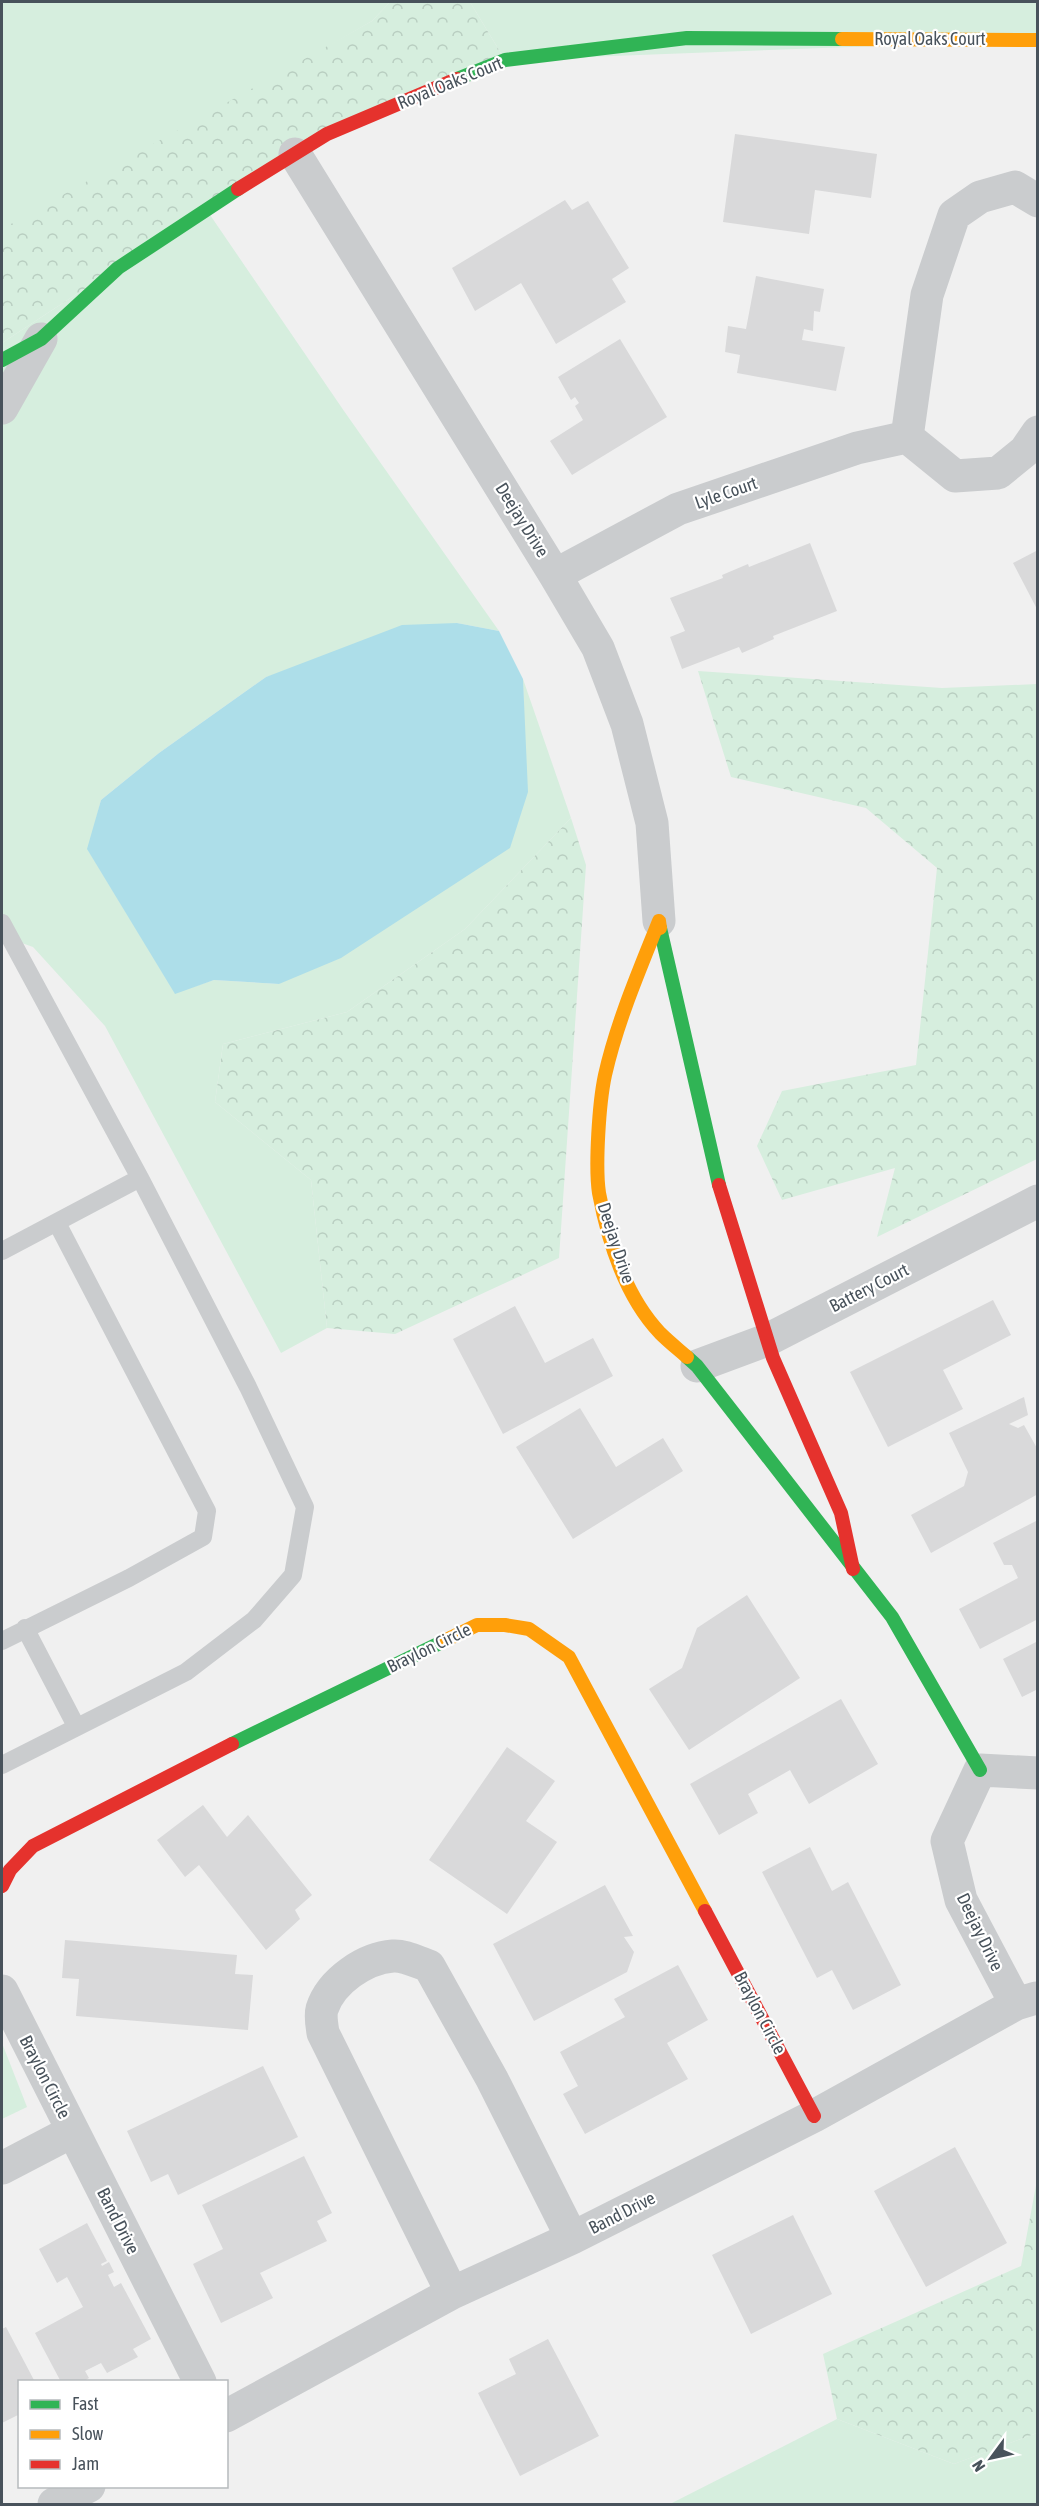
<svg xmlns="http://www.w3.org/2000/svg" width="1039" height="2506" font-family="'Asap Condensed',sans-serif">
<defs>
<pattern id="forest-crowns" width="20" height="18" patternUnits="userSpaceOnUse" patternTransform="scale(1.5)"><rect width="20" height="18" fill="#d6eede"/><path d="M2 6a3 3 0 1 1 6 0M12 15a3 3 0 1 1 6 0" fill="none" stroke="#b9cec1"/></pattern>
</defs>
<rect width="100%" height="100%" fill="#f0f0f0"/>
<path fill="#d6eede" d="M2,2H390L372,21L2,236Z
M470,2H1037V40L505,60Z
M206,209L344,411L499,631L457,623L266,677L159,753L101,800L88,850L175,993L214,980L279,984L524,726L523,679L571,818L465,929L347,1012L223,1044L215,1102L311,1180L327,1328L281,1353L105,1026L33,947L2,936V343Z
M2,2043L27,2107L2,2119Z
M837,2419L954,2464L1037,2433V2504H670Z"/>
<path fill="url(#forest-crowns)" d="M390,2H470L505,60L323,132L2,343V229L372,21Z
M698,671L942,688L1037,684V1159L877,1237L895,1168L782,1200L757,1146L782,1091L916,1065L937,868L866,808L731,777Z
M571,818L586,865L559,1258L395,1334L327,1328L311,1180L215,1102L223,1044L347,1012L465,929Z
M1037,2180V2433L954,2464L837,2419L823,2354L1021,2266Z"/>
<path fill="#addee9" d="M457,623L499,631L523,679L528,792L510,848L341,958L279,984L214,980L175,994L87,849L101,800L159,753L266,677L402,625Z"/>
<path fill="#d9d9da" d="M735,134L877,154L871,198L815,190L809,234L723,222Z
M565,200L572,210L588,201L629,268L612,279L626,302L556,344L521,283L475,311L452,268Z
M756,276L824,289L820,312L814,311L813,331L804,329L802,340L845,347L836,391L737,373L740,355L725,352L728,326L746,329Z
M620,339L667,417L572,475L550,441L583,420L575,406L579,403L575,397L571,400L558,377Z
M810,543L837,611L773,636L774,639L742,653L739,647L682,669L670,637L685,631L670,598L723,578L722,575L748,564L749,567Z
M1038,550V611L1013,563Z
M993,1300L1011,1335L943,1370L963,1409L888,1447L850,1372Z
M515,1306L545,1363L593,1338L613,1376L503,1434L453,1339Z
M1024,1397L1028,1415L1009,1424L1018,1428L1024,1425L1038,1450V1494L931,1553L911,1515L964,1486L968,1472L949,1433Z
M580,1408L616,1467L663,1438L683,1471L573,1539L516,1447Z
M1038,1520V1619L980,1649L959,1609L1018,1578L1012,1565H1004L993,1543Z
M747,1595L800,1678L689,1750L649,1689L682,1668L697,1628Z
M1038,1641V1689L1022,1697L1003,1659Z
M841,1699L878,1764L809,1804L790,1770L748,1794L758,1813L719,1835L690,1784Z
M507,1747L555,1781L526,1821L557,1842L507,1914L429,1860Z
M203,1805L227,1837L248,1815L312,1895L295,1910L300,1919L266,1950L199,1865L185,1877L157,1840Z
M810,1847L832,1891L848,1882L901,1985L853,2010L832,1970L817,1978L762,1872Z
M605,1885L633,1936L624,1937L634,1952L627,1972L534,2021L493,1944Z
M65,1940L237,1955L235,1974L253,1975L248,2030L76,2016L79,1979L62,1978Z
M678,1965L708,2020L667,2043L688,2079L585,2134L563,2094L578,2086L560,2052L625,2017L614,1999Z
M263,2066L298,2137L178,2195L168,2174L151,2182L127,2131Z
M955,2147L1007,2243L926,2287L874,2191Z
M304,2156L332,2213L317,2221L327,2241L260,2273L273,2298L221,2323L193,2264L223,2249L202,2205Z
M793,2215L832,2294L751,2334L712,2255Z
M87,2223L107,2261L101,2264L102,2266L109,2262L114,2272L108,2275L114,2287L121,2283L151,2339L133,2349L138,2357L107,2373L101,2363L85,2371L89,2378L82,2382H61L35,2333L83,2307L67,2277L57,2283L39,2249Z
M6,2327L35,2382H20V2414L2,2423V2329Z
M548,2339L599,2436L520,2476L478,2393L516,2374L509,2359Z"/>
<g fill="none" stroke-linecap="round" stroke-linejoin="round">
<path stroke="#caccce" stroke-width="18" d="M2,923L140,1178L248,1387L305,1507L293,1575L254,1620L186,1672L2,1765
M2,1251L140,1178
M25,1628L76,1726
M2,1641L129,1578L203,1537L207,1511L57,1223"/>
<path stroke="#caccce" stroke-width="33" d="M295,154L555,575L598,648L627,724L652,823L659,921
M2,408L41,339
M907,437L927,295L954,215L980,197L1015,187L1038,201
M907,437L955,476L998,473L1025,451L1038,432
M555,575L678,509L857,448L907,437
M697,1366L767,1340L1038,1201
M2,1991L73,2131
M1036,1998L1016,2004L961,1900L947,1841L980,1770L1038,1773
M2,2168L73,2131L200,2382
M452,2293L323,2033C322,2026 320,2016 322,2009C331,1981 365,1958 393,1956C404,1955 419,1963 429,1966L492,2079L572,2238
M226,2416L452,2293L572,2238L814,2116L1016,2004
M54,2504L89,2486"/>
<path stroke="#30b455" stroke-width="14" d="M457,79L505,60L687,38L842,39
M2,360L41,339L118,268L238,189
M660,928L719,1185
M687,1357L697,1366L892,1617L980,1770
M232,1744L442,1642"/>
<path stroke="#ff9f0a" stroke-width="14" d="M842,39L1038,40
M660,928L659,921C639,971 617,1022 605,1075C599,1103 595,1166 599,1193C608,1241 626,1297 660,1333C669,1342 678,1349 687,1357
M442,1642L477,1625H505L529,1629L569,1657L705,1911"/>
<path stroke="#e5322d" stroke-width="14" d="M238,189L327,134L457,79
M719,1185L773,1358L841,1513L853,1569
M2,1886L10,1870L33,1846L232,1744
M705,1911L814,2116"/>
</g>
<g text-anchor="middle" stroke-width="4.5" stroke-linejoin="round" paint-order="stroke">
<g font-size="18" fill="#48525b" stroke="#fff">
<text x="930" y="45">Royal Oaks Court</text>
<text transform="translate(450 83) rotate(-22)" y="6">Royal Oaks Court</text>
<text transform="translate(726 493) rotate(-19)" y="6">Lyle Court</text>
<text transform="translate(522 520) rotate(58)" y="6">Deejay Drive</text>
<text transform="translate(616 1243) rotate(72)" y="6">Deejay Drive</text>
<text transform="translate(869 1288) rotate(-27)" y="6">Battery Court</text>
<text transform="translate(429 1648) rotate(-26)" y="6">Braylon Circle</text>
<text transform="translate(980 1932) rotate(64)" y="6">Deejay Drive</text>
<text transform="translate(760 2013) rotate(62)" y="6">Braylon Circle</text>
<text transform="translate(45 2077) rotate(63)" y="6">Braylon Circle</text>
<text transform="translate(622 2213) rotate(-27)" y="6">Band Drive</text>
<text transform="translate(118 2221) rotate(63)" y="6">Band Drive</text>
</g>
</g>
<rect width="1039" height="2506" fill="none" stroke="#48525b" stroke-width="6"/>
<rect x="18" y="2380" width="210" height="108" fill="#ffffff" stroke="#b6babd" stroke-width="1.5"/>
<rect x="30" y="2400" width="30" height="9" fill="#30b455" stroke="#b6babd" stroke-width="1.5"/>
<text x="72" y="2410" font-size="18" fill="#48525b">Fast</text>
<rect x="30" y="2430" width="30" height="9" fill="#ff9f0a" stroke="#b6babd" stroke-width="1.5"/>
<text x="72" y="2440" font-size="18" fill="#48525b">Slow</text>
<rect x="30" y="2460" width="30" height="9" fill="#e5322d" stroke="#b6babd" stroke-width="1.5"/>
<text x="72" y="2470" font-size="18" fill="#48525b">Jam</text>
<g transform="translate(991 2458) rotate(237)" stroke="#ffffff" stroke-width="4.5" paint-order="stroke">
<path d="M0-4.5L10 22L0 15L-10 22Z" fill="#48525b"/>
<text y="-9" font-size="16" font-weight="bold" text-anchor="middle" fill="#48525b">N</text>
</g>
</svg>
